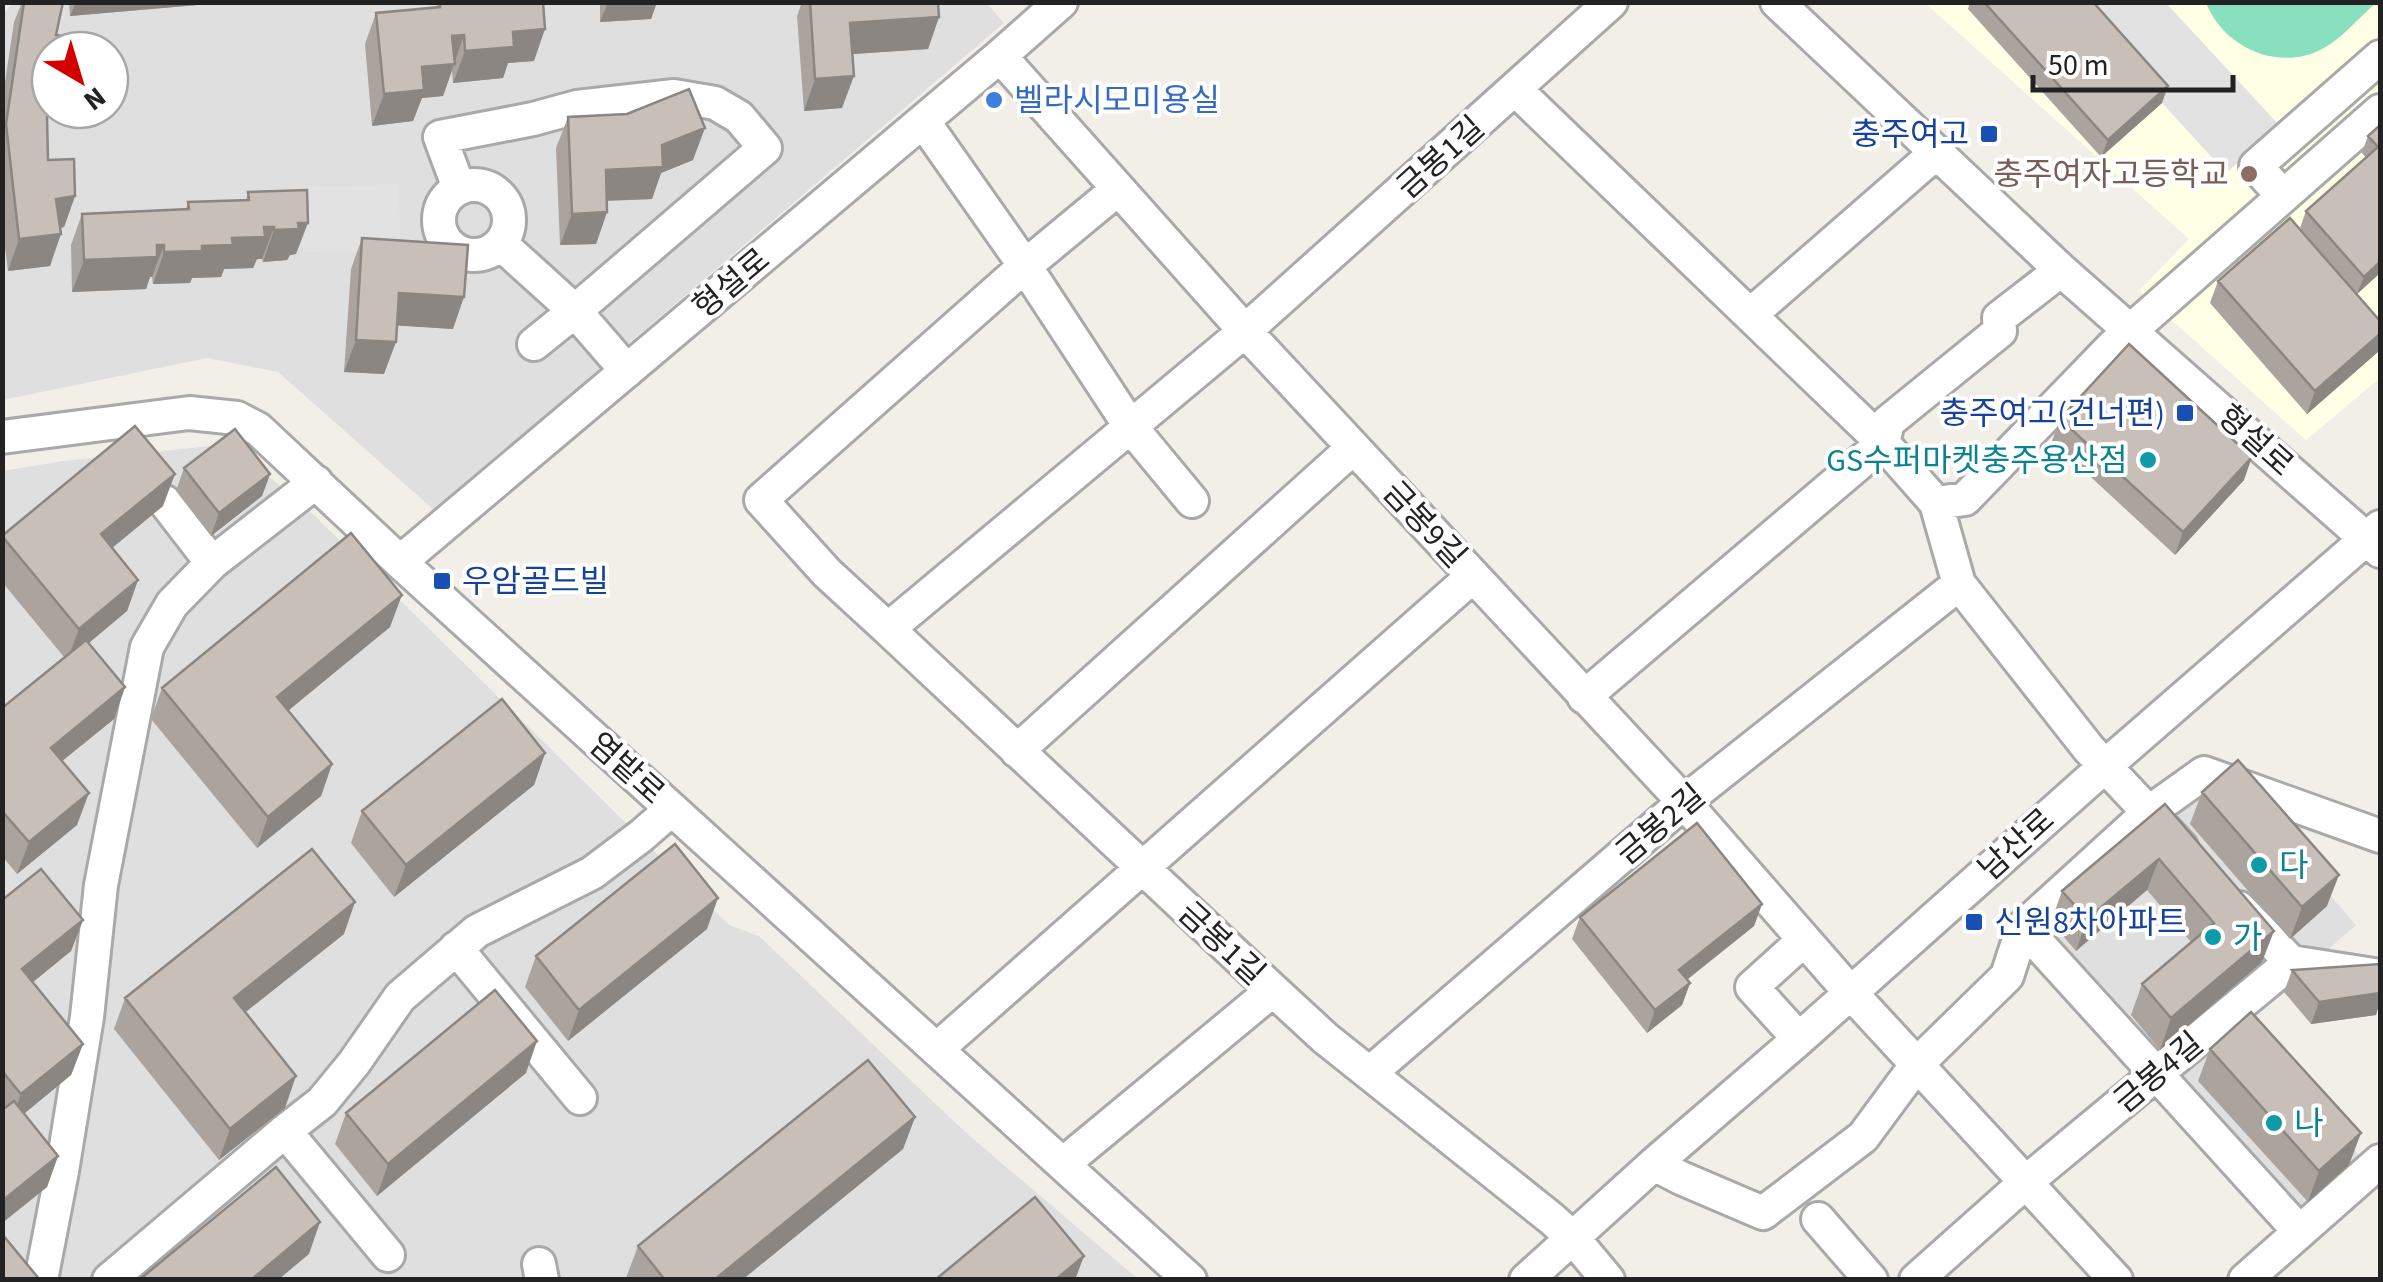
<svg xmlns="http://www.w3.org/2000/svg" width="2383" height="1282" font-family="'Source Sans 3','Noto Sans KR',sans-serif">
<rect width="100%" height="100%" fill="#f2efe9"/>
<path fill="#e0dfdf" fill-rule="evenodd" d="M14,2H986L1004,23L434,510L278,372L207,358L3,400L2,15ZM50,50H110V110H50Z
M231,444L315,516L729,925L759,936L964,1131L1138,1279H3V471L63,461Z
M2211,783L2245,799L2356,925L2243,1024L2364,1161L2299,1219L2038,923Z"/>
<path fill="#ffffe5" d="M1925,3H2380V378L2306,440L2139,291L2189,239Z"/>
<path fill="#88e0be" d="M2206,3H2376C2359,17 2342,39 2322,49C2279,72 2224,48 2206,3Z"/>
<path fill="#e2e2e2" d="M2071,3H2166L2280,126L2226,173Z
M399,184L400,253L303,252L302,187Z"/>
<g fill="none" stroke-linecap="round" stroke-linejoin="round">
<defs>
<path id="minor" d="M1777,2L2061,270L2380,551
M1000,56L1245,331L1684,802L1850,992L2116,1280
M1516,90L1883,443L1936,503L1959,584L2089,749L2181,847
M923,121L1025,266L1130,426L1192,501
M439 220a35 35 0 1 1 70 0a35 35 0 1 1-70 0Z
M459,188L440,137L533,119L577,107L674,96L715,103L739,117L765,148L575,311L627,371
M2282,195L2256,166L2380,57
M501,244L575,311L534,344
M1750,315L1937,152
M2,437L189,413L237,418L258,429L400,562L1190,1280
M165,502L212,563L316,482
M1936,503L1965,499L2112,347L2380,111
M400,562L1000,56L1061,2
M888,629L827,573L761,500L1025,266L1118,189
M1584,697L1883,443L1888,422L2000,331L1999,318L2061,270
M1017,751L1353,448
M2239,908L2291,962L2380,976
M456,948L580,1098
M1799,1039L1752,987L1804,940
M937,1049L1473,576
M1370,1073L1684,802L1959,584
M285,1131L322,1102L354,1063L400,997L477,931L592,873L641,836L672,809
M1063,1164L1273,990
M1654,1164L1681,1178L1763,1213L1863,1137L1917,1064L2007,976L2023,927
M1818,1219L1871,1280
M2299,1231L2023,927L2148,813L2204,773L2380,836
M539,1264L542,1280
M41,1280L62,1171L87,1017L101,885L147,647L172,604L212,563
M109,1280L285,1131L388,1255
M1526,1280L1654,1164L1799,1039L2104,767L2380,527
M1608,1280L1573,1238L1552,1219L1325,1038L1273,990L888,629L1245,331L1611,2
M1916,1280L2026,1182L2291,962
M2245,1280L2380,1161"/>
</defs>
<use href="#minor" stroke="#a9a9a9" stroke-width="38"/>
<use href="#minor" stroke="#fff" stroke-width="32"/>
</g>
<path fill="#aba49e" d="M22,2H63L50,50V110H47L48,160L75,196L64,227L60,228L50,266L8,271L2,224V102L14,22Z
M69,2H232L70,16Z
M438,2H543L534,61L508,63L503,78L453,83L452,71L443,96L422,98L413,121L372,126L365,44L376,13L437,7Z
M600,2H657L651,19L600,22Z
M802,2H938L939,17L928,49L852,54L842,108L804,111L797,16Z
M1970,2H2093L2162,103L2101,157L1968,9Z
M568,117L693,160L661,173L652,199L607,201V212L596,244L560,245L556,148Z
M2380,125V273L2357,294L2300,228L2306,211L2366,158L2362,153L2368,136Z
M248,192L296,254L290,255L287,260L263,262L262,259H257L253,268L224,269L221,277L192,278L190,283L153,284L152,277H150L146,289L72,292L71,245L82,214L186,209L188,202L246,200Z
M362,238L453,329L397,325L384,374L344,372L351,269Z
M2218,281L2380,321L2379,351L2307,414L2210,303Z
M2060,419L2244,480L2175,555L2052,441Z
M184,468L270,474L262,496L211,536L176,491Z
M163,506L112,548L138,580L127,611L89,643L125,687L114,719L62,761L77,825L17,874L2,856V708L64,657L2,582V536Z
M390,627L288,710L332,764L321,796L257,848L151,719L162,688Z
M545,753L534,785L394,897L351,843L362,811Z
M2202,792L2327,906L2290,939L2190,824Z
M2165,804L2262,962L2160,1050L2131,1015L2142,984L2191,942L2147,890L2076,951L2051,922L2062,891Z
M2,900L83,920L71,951L33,982L83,1044L71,1075L24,1114L58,1156L47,1187L2,1223Z
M1762,904L1754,926L1687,980L1690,983L1682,1005L1647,1033L1572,939L1580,917Z
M707,929L568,1041L525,987L536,956Z
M344,934L245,1012L285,1108L219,1160L114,1029L125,998Z
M2292,970L2376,1015L2311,1024L2284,992Z
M2210,1049L2349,1165L2308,1202L2198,1081Z
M526,1073L377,1196L335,1144L346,1113Z
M915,1117L903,1149L742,1280H628L626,1278L638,1246Z"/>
<path fill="#8b8681" d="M76,2H232L70,16Z
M608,2H657L651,19L600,22Z
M939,17L928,49L839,55L850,23Z
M545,29L534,61L508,63L503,78L453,83L465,51L513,32Z
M464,35L443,96L422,98L413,121L372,126L384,94L452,36Z
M854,76L842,108L804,111L815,79Z
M50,78V110L38,109Z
M2168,86L2162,103L2101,157L2108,140Z
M705,128L693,160L661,173L652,199L595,201L606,170Z
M75,196L64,227L44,231L56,199Z
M607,212L596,244L560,245L572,214Z
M298,223H308L296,254L290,255L287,260L263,262L274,230Z
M264,227H274L262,259H257L253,268L224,269L221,277L192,278L190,283L153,284L164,252L202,246Z
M61,234L50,266L8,271L19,239Z
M157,245H164L152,277H150L146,289L72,292L84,260Z
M2380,262V273L2357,294L2364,277Z
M399,293L464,297L453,329L388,325Z
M2380,334L2379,351L2307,414L2315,391Z
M356,340L396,342L384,374L344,372Z
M2252,457L2244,480L2175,555L2183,532Z
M175,474L163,506L90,566L101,534Z
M270,474L262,496L211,536L219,513Z
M138,580L127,611L67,661L79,629Z
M402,595L390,627L266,729L277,697Z
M125,687L114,719L40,779L51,748Z
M545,753L534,785L394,897L406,865Z
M332,764L321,796L257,848L268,817Z
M89,793L77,825L17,874L29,842Z
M2159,859L2147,890L2076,951L2087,919Z
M2339,875L2327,906L2290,939L2302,907Z
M718,898L707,929L568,1041L579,1010Z
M355,902L344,934L223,1030L234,998Z
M1762,904L1754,926L1671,992L1679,970Z
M83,920L71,951L11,1000L22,969Z
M2274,931L2262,962L2160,1050L2171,1018Z
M1690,983L1682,1005L1647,1033L1655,1010Z
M2380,993V1002L2376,1015L2311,1024L2319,1002Z
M537,1041L526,1073L377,1196L388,1164Z
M83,1044L71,1075L10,1125L21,1094Z
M296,1076L285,1108L219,1160L230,1129Z
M915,1117L903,1149L742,1280H714Z
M2361,1133L2349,1165L2308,1202L2319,1171Z
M58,1156L47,1187L2,1223V1201Z
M320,1222L309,1254L278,1280H251Z
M1084,1256L1075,1280H1055Z"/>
<path fill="#c7bfb8" stroke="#8b8681" stroke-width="2.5" d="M24,2H63L56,35L78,38L77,50H50V78L47,116L48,160L74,159L75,196L56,199L61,234L19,239L6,124Z
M440,2H543L545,29L513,32L514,47L465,51L464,35L452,36L455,64L422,67L424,90L384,94L376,13L440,7Z
M810,2H938L939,17L850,23L854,76L815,79Z
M1984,2H2093L2168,86L2108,140Z
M689,89L705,128L662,145L663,167L606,170L607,212L572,214L568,117L627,114Z
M2380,125V262L2364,277L2306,211L2378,147L2368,136Z
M307,190L308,223H298L299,229L274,230V227H264L265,237L232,238L233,245L202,246V251L164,252V245H157V257L84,260L82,214L189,209L188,202L249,200L248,192Z
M2290,218L2380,321V334L2315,391L2218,281Z
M362,238L468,245L464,297L399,293L396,342L356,340Z
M2129,344L2252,457L2183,532L2060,419Z
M135,426L175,474L101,534L138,580L79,629L2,536Z
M235,429L270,474L219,513L184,468Z
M351,533L402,595L277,697L332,764L268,817L162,688Z
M86,640L125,687L51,748L89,793L29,842L2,811V708Z
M502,699L545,753L406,865L362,811Z
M2238,760L2339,875L2302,907L2202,792Z
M2165,804L2274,931L2171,1018L2142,984L2214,923L2159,859L2087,919L2062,891Z
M1697,823L1762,904L1679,970L1690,983L1655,1010L1580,917Z
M675,844L718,898L579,1010L536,956Z
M312,849L355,902L234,998L296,1076L230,1129L125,998Z
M41,869L83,920L22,969L83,1044L21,1094L2,1071V900Z
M2380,964V993L2319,1002L2292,970Z
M495,990L537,1041L388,1164L346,1113Z
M2251,1012L2361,1133L2319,1171L2210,1049Z
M868,1060L915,1117L714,1280H665L638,1246Z
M14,1101L58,1156L2,1201V1110Z
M276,1167L320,1222L251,1280H139Z
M1035,1197L1084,1256L1055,1280H935Z
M2,1234L40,1280H2Z"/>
<circle fill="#3f7fe0" stroke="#fff" stroke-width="4" cx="994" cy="100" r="10"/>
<g fill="#1a4fb4" stroke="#fff" stroke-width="4">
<rect x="1979" y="124" width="20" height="20" rx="5"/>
<rect x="2175" y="403" width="20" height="20" rx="5"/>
<rect x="432" y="571" width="20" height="20" rx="5"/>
<rect x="1964" y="912" width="20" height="20" rx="5"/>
</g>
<circle fill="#8d6e63" stroke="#fff" stroke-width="4" cx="2249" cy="174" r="10"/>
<g fill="#0f9aa8" stroke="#fff" stroke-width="4">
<circle cx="2148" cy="460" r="10"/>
<circle cx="2259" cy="865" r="10"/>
<circle cx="2213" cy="937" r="10"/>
<circle cx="2274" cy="1123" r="10"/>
</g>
<g text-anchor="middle" stroke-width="8" stroke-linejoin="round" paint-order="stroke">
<g font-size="32" fill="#366cbe" stroke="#fff" text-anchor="start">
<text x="1014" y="111">벨라시모미용실</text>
</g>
<g font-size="32" fill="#164399" stroke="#fff" text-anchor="end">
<text x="1969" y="145">충주여고</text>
<text x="2165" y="424">충주여고(건너편)</text>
<text x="462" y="592" text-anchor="start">우암골드빌</text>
<text x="1994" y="933" text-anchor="start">신원8차아파트</text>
</g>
<g font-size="32" fill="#222" stroke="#fff">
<text transform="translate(1440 157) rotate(-42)" y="11">금봉1길</text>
<text transform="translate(731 283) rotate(-40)" y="11">형설로</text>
<text transform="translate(2256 440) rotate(42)" y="11">형설로</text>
<text transform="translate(1425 524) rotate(47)" y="11">금봉9길</text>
<text transform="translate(627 768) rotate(42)" y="11">염밭로</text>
<text transform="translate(1660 824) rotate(-40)" y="11">금봉2길</text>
<text transform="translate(2016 844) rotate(-42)" y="11">남산로</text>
<text transform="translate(1222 943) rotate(43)" y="11">금봉1길</text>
<text transform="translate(2158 1072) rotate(-40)" y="11">금봉4길</text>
</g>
<g font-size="32" fill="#785e54" stroke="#fff" text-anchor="end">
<text x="2229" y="185">충주여자고등학교</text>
</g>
<g font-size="32" fill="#0d838f" stroke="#fff" text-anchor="start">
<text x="2128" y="471" text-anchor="end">GS수퍼마켓충주용산점</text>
<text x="2279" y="876">다</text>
<text x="2233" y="948">가</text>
<text x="2294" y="1134">나</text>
</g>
</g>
<rect width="2383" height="1282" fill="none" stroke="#222222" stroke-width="10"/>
<g transform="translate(80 80) rotate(142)"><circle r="48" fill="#ffffff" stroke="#a7a7a7" stroke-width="2.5"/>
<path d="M0-8L18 38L0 25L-18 38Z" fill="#d40000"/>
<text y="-15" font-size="28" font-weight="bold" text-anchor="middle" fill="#222222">N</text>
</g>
<path d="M2033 75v15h200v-15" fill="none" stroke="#222222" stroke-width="5"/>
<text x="2048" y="75" font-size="30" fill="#222222" stroke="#ffffff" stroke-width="8" paint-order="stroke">50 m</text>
</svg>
